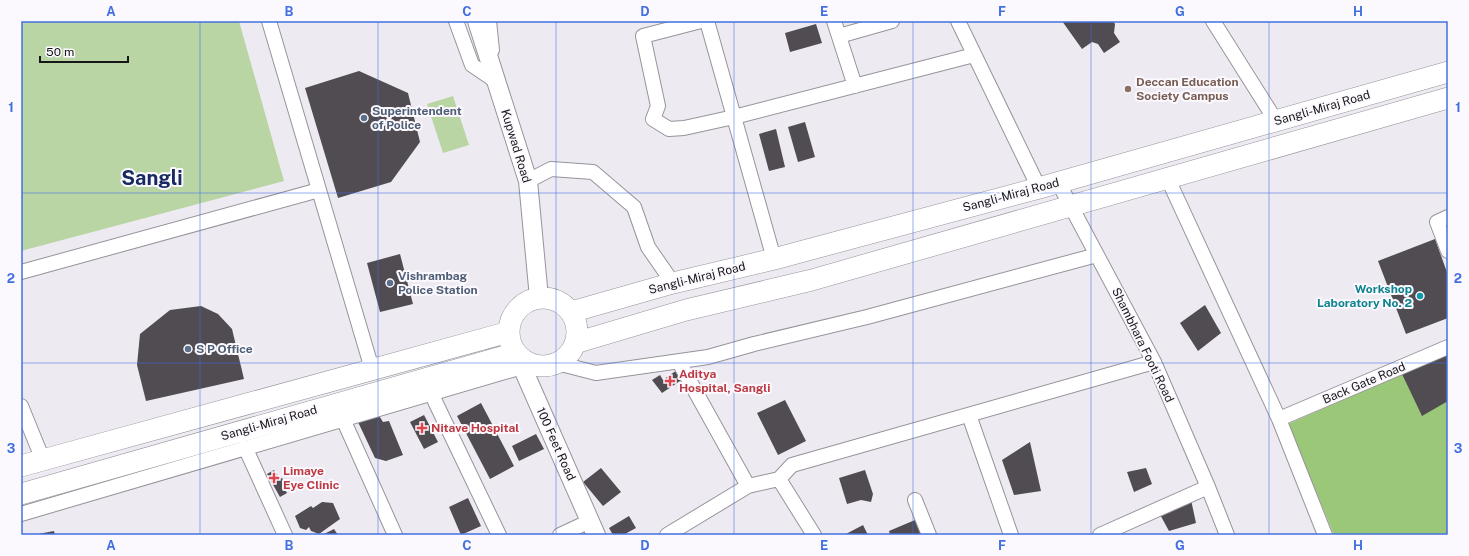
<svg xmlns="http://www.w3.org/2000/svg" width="1469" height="556" font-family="'Public Sans',sans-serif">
<rect width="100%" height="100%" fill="#eeeaf2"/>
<path fill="#b9d5a4" d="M21,21H239L284,181L21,251Z
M453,96L469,145L443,153L427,104Z"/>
<path fill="#9bc779" d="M1448,354V535H1334L1288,424Z"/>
<path fill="#504c52" d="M1062,21H1113L1115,24L1114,33L1120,42L1104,53L1098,44L1092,42L1082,49Z
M816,24L822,43L790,52L785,33Z
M359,71L408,93L420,142L391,182L338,198L305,88Z
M805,122L815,157L798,162L788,127Z
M776,129L785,167L769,171L759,134Z
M1435,239L1448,275V318L1406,334L1378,261Z
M400,254L413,304L380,312L367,263Z
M1205,305L1221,333L1198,351L1180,323Z
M201,306L218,314L232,329L244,379L146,401L137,365L140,334L170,310Z
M1448,354V401L1422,416L1402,374Z
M677,370L683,379L662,393L652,380L660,375L663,380Z
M785,400L806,441L778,455L757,413Z
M481,403L514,466L490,479L457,416Z
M378,414L383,422L389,421L403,455L386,461L375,458L358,422Z
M424,415L438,442L424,449L410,422Z
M536,434L544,449L519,461L512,446Z
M1030,442L1041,491L1014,495L1002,460Z
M601,468L621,492L603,506L583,482Z
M1146,468L1152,484L1134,492L1127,472Z
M274,470L280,479L282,478L287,486L284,488L287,493L280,497L267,474Z
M865,470L873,494L871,502L861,500L847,504L839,478Z
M1190,495L1196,523L1169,531L1157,509Z
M468,498L481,526L461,535L449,507Z
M322,502L333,503L340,519L319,534L311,531L309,527L306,530L300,528L295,516L311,506L313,508Z
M629,516L636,528L623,535H613L609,528Z
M915,520L921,535H890L889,531Z
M863,525L868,535H844Z
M334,529L338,535H322Z
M54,531L55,535H38V534Z"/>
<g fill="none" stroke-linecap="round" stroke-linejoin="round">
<defs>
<path id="minor" d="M269,21L372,369
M456,21L472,65L497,82
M489,21L492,50
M701,21L643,36L658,106L653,119L669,129L684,128L734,117L974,55
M707,21L774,259
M834,21L855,86
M958,21L1039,188
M1213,21L1276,121
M839,36L892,21
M1168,179L1279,419L1325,535
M528,181L551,169L593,172L634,207L648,247L673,283
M1058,182L1154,362L1208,487L1227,535
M1448,217L1437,222L1448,251
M21,272L319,190
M679,362L748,486L779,479L814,535
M557,363L596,373L708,357L754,344L867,317L1097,255
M431,393L499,535
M21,406L43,460
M969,415L1011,535
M343,419L395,535
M1279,419L1448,347
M245,447L285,535
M779,479L792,465L1154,362
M915,500L929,535
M21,514L522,367
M560,535L590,521
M667,535L748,486
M1100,535L1208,487"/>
<path id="major" d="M477,21L528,181L539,298
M516,353L596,535"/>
<path id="highway" d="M509 332a34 34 0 1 1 68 0a34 34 0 1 1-68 0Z
M571,312L673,283L774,259L1039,188L1448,72
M575,343L686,310L812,280L1448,98
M21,466L509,332
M21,494L516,353"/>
</defs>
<use href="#minor" stroke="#97939b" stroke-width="16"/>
<use href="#major" stroke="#97939b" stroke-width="20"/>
<use href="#highway" stroke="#97939b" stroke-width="22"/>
<use href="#minor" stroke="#fff" stroke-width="14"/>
<use href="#major" stroke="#fff" stroke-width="18"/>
<use href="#highway" stroke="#fff" stroke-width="21"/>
</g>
<path fill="none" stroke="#4370e1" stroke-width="1" stroke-opacity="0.55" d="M200,21V535M378,21V535M556,21V535M734,21V535M913,21V535M1091,21V535M1269,21V535M21,193H1448M21,363H1448"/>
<circle fill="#8d6e63" stroke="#fbf8fe" stroke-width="1.5" cx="1128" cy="89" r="4"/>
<g fill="#5c6f8a" stroke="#fbf8fe" stroke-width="1.5">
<circle cx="364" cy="118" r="4"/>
<circle cx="390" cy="283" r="4"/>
<circle cx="188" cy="349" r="4"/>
</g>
<circle fill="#0f9aa8" stroke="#fbf8fe" stroke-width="1.5" cx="1420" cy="296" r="4"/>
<g fill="#e0444e" stroke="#fbf8fe" stroke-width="1.5">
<path d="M668 375h4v4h4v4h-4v4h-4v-4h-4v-4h4z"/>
<path d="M420 422h4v4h4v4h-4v4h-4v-4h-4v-4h4z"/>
<path d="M272 472h4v4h4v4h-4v4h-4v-4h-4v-4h4z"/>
</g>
<g text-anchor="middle" stroke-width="4" stroke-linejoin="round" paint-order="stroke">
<g font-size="12" font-weight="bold" fill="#785e54" stroke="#fbf8fe" text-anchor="start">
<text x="1136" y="86">Deccan Education<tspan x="1136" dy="14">Society Campus</tspan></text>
</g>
<g font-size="12" fill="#171619" stroke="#fbf8fe">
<text transform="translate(1322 108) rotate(-16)" y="4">Sangli-Miraj Road</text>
<text transform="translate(516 146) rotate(73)" y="4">Kupwad Road</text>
<text transform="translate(1011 195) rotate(-15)" y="4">Sangli-Miraj Road</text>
<text transform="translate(697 278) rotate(-14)" y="4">Sangli-Miraj Road</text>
<text transform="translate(1143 345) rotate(64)" y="4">Shambhara Footi Road</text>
<text transform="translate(1364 383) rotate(-23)" y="4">Back Gate Road</text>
<text transform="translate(269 423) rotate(-16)" y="4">Sangli-Miraj Road</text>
<text transform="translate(556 444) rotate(66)" y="4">100 Feet Road</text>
</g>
<g font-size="12" font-weight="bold" fill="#4e5e75" stroke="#fbf8fe" text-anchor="start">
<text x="372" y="115">Superintendent<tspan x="372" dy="14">of Police</tspan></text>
<text x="398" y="280">Vishrambag<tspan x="398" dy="14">Police Station</tspan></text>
<text x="196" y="353">S P Office</text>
</g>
<g font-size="12" font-weight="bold" fill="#0d838f" stroke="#fbf8fe" text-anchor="end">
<text x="1412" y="293">Workshop<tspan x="1412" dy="14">Laboratory No. 2</tspan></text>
</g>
<g font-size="12" font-weight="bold" fill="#be3a42" stroke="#fbf8fe" text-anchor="start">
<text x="679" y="378">Aditya<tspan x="679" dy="14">Hospital, Sangli</tspan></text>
<text x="431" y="432">Nitave Hospital</text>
<text x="283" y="475">Limaye<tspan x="283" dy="14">Eye Clinic</tspan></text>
</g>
<g font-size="20" font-weight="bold" fill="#162a60" stroke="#fbf8fe">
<text x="152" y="185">Sangli</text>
</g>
</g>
<rect width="1469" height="556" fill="none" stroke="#fbf8fe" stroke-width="44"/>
<path d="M40 56v6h88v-6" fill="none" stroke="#171619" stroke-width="2"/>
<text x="46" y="56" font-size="12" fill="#171619" stroke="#fbf8fe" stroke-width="3" paint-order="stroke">50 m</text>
<rect x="22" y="22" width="1425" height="512" fill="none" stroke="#4370e1" stroke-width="1.5"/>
<g font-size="13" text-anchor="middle" font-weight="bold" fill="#4370e1">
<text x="111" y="16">A</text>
<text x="289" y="16">B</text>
<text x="467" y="16">C</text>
<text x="645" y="16">D</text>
<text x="824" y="16">E</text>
<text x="1002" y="16">F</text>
<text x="1180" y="16">G</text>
<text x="1358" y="16">H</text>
<text x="11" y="112">1</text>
<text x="1458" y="112">1</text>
<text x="11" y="283">2</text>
<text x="1458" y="283">2</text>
<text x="11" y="453">3</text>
<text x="1458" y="453">3</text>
<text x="111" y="550">A</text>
<text x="289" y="550">B</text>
<text x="467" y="550">C</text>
<text x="645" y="550">D</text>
<text x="824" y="550">E</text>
<text x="1002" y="550">F</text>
<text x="1180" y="550">G</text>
<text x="1358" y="550">H</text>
</g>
</svg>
